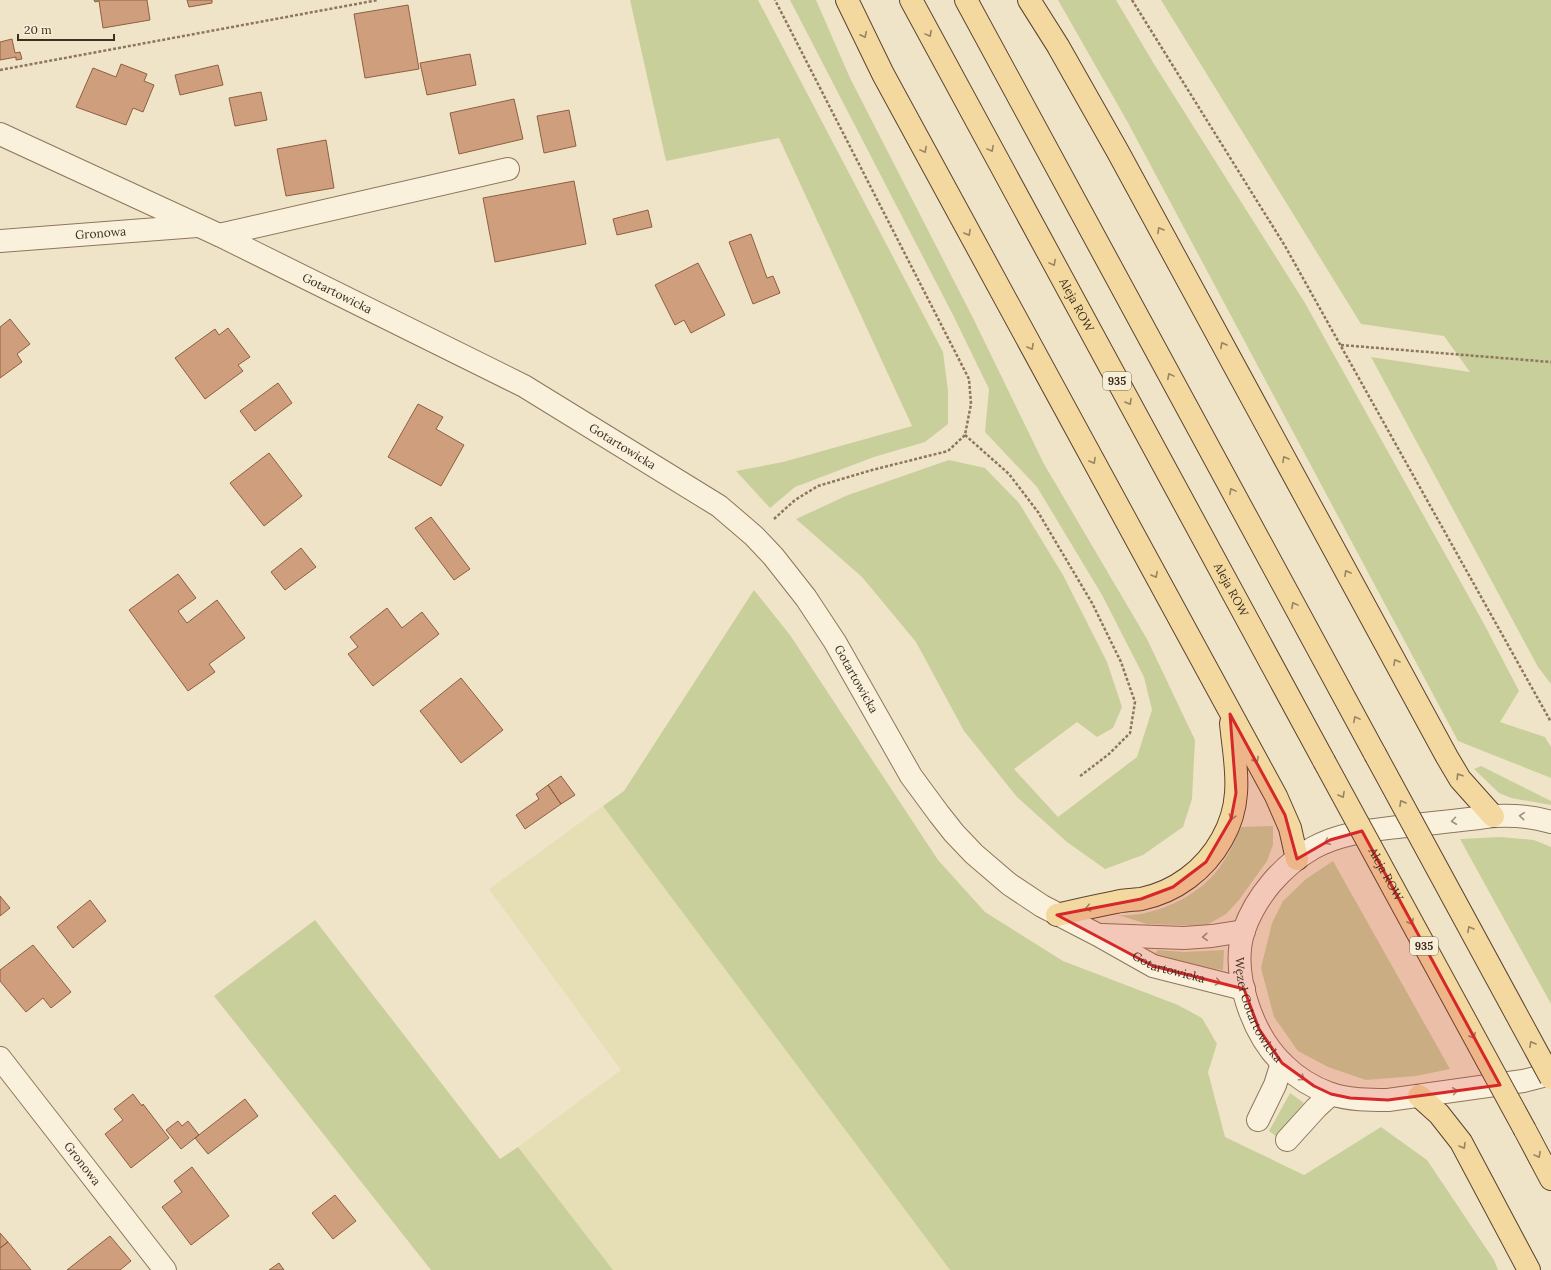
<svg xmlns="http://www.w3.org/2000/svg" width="1551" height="1270" font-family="Lora,serif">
<rect width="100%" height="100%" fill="#f0e4c8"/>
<path fill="#e6deb5" d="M603,806L950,1270H613L518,1147L621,1070L489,889Z"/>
<path fill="#c9cf9b" d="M630,0H758L943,352L948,391V424L925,442L874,457L795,487L770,508L736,471L783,462L912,426L779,138L666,161Z
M790,0H816L850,78L973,318L1044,464L1147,639L1195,740L1192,799L1183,827L1143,855L1105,869L1067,842L1017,797L964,731L916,642L862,577L796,519L848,495L949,460L985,468L1019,503L1063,575L1107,662L1122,707L1113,728L1097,737L1077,722L1014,769L1058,817L1137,757L1152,710L1144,677L1102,595L1037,487L985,432L989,389L953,315Z
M1058,0H1116L1154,64L1305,303L1483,622L1519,691L1500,722L1545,737L1551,747V778L1458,741L1127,121Z
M1161,0H1551V684L1538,667L1371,357L1470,372L1444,336L1361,324Z
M754,590L790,635L938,860L985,912L1063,961L1178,1005L1202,1018L1217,1044L1208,1072L1225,1137L1304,1175L1381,1127L1427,1160L1494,1260L1498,1270H950L603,806L624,791Z
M1481,766L1551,801V805L1511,798L1499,793L1474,769Z
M1273,826V845L1267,861L1239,900L1226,914L1205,926L1147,924L1118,915C1153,918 1199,896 1219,868C1228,856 1235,841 1241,827Z
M1500,837L1534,840L1551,847V1004L1460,839Z
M1333,861L1450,1069L1416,1076L1366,1080L1328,1067L1298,1051L1274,1017L1261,968L1272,923L1283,901L1306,879Z
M315,920L500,1159L518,1147L613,1270H431L214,996Z
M1158,950L1184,952L1224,950L1223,970L1199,967L1153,955Z
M1290,1093L1304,1103L1276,1136L1269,1131Z"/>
<path fill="#cf9f7d" stroke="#8d5f41" d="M94,0H147L150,20L103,28L99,1L95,2Z
M187,0H212V3L189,7Z
M408,5L419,69L365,78L354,14Z
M12,39L15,53L20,52L22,59L16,60V57L0,60V42Z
M470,54L476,85L427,95L420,63Z
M121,64L147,74L144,81L154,85L143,112L133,108L126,125L76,107L93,68L116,77Z
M218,65L223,85L180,95L175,75Z
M261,92L267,120L235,126L229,98Z
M514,99L523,139L459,154L450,113Z
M569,110L576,146L544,153L537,116Z
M326,140L334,188L286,196L277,149Z
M574,181L586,244L495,262L483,198Z
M648,210L652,227L617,235L613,219Z
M751,234L767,278L773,276L780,293L753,304L729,242Z
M698,263L725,315L691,333L684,320L675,325L655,285Z
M10,319L30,344L17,354L22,362L0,378V327Z
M228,328L250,357L238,365L243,371L205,399L175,358L215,329L219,335Z
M278,383L292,403L255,431L240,411Z
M418,404L443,417L436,429L464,445L441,486L388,457Z
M269,453L302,496L264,526L230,483Z
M431,517L470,569L454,580L415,528Z
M301,548L316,567L285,590L271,572Z
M178,574L196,598L178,611L187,623L217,600L245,638L209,664L215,672L188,691L129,610Z
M387,608L402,628L422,612L439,634L373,686L348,654L358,647L350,637Z
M461,678L503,730L461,763L420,711Z
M561,776L575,795L561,804L548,785Z
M548,785L561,804L525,829L516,815L539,799L536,794Z
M0,896L10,908L0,916Z
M90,900L106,921L73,948L57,927Z
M33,945L71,992L51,1008L43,998L26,1012L0,981V970Z
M133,1094L142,1106L143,1104L169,1138L131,1168L105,1134L123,1120L114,1109Z
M245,1099L258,1116L208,1154L195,1138Z
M178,1121L182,1126L188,1121L199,1135L181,1149L166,1130Z
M192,1167L229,1216L191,1245L162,1207L182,1192L174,1181Z
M335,1195L356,1221L333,1239L312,1213Z
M0,1233L8,1242L0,1248Z
M110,1236L131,1261L120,1270H67Z
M8,1242L31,1270H0V1248Z
M279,1263L284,1270H269Z"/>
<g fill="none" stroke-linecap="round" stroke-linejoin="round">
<defs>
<g id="minor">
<path id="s1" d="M0,134L219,235L524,386L719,506L754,536L773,556L806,598L835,642L911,776L939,814L954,833L974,854L1009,884L1042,906L1098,935L1153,966L1244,989"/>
<path d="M219,235L508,169"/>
<path id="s2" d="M0,241L197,226"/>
<path id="s3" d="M1551,822C1532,816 1513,815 1493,816C1464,820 1435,823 1406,826C1374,830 1342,832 1313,848C1282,866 1256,896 1244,930C1230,972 1252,1034 1283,1064C1296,1077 1314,1088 1331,1094C1350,1100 1369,1100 1388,1100L1523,1081L1551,1074"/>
<path d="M1102,935L1184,938L1212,936L1244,931"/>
<path id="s4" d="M0,1058L165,1270"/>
<path d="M1258,1120L1275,1085L1282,1063"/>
<path d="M1287,1140L1316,1108L1331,1094"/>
</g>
<g id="major">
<path d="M847,0L883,74L1276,796L1290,828L1297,859"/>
<path id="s5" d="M911,0L1324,761"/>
<path d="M966,0L1375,754"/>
<path d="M1029,0L1058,46L1118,152L1447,757L1460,779L1493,816"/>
<path d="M1057,915C1077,910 1096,906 1116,902C1124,900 1133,900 1141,899C1175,892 1205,870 1222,839C1230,825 1235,809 1236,793C1238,770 1233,746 1231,723"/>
<path d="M1419,1096L1439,1114L1461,1142L1529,1270"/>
<path d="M1525,1130L1551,1179"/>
</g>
</defs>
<use href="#minor" stroke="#8d765c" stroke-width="24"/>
<use href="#major" stroke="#5b4430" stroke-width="24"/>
<path stroke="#8d765c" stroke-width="2.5" stroke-dasharray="3 2" stroke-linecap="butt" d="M1132,0L1285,246L1551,722
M0,70L378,0
M1341,345L1551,362
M965,435L1009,474L1038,512L1092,603L1121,662L1135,702L1130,733L1109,754L1079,777
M774,519L795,500L818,486L872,470L948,451L965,435L971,404L969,379L775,0"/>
<use href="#minor" stroke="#faf1dc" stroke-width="22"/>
<use href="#major" stroke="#f3d9a0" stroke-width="22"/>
<defs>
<g id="major-bridge">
<path d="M1375,754L1551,1078"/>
<path id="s6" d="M1324,761L1525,1130"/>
</g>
</defs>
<use href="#major-bridge" stroke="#5b4430" stroke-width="24" stroke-linecap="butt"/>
<use href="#major-bridge" stroke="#f3d9a0" stroke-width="22"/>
</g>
<defs><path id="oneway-chevron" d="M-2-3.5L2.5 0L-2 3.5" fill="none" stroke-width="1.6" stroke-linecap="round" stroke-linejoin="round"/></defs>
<g stroke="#988460">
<use href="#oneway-chevron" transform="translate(929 34) rotate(62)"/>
<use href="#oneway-chevron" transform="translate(864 35) rotate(64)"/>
<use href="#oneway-chevron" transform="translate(991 149) rotate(62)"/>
<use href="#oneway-chevron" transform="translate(924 150) rotate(62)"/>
<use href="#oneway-chevron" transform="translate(1160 230) rotate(-119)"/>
<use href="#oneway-chevron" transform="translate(968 233) rotate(61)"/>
<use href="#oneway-chevron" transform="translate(1053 263) rotate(62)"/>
<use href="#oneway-chevron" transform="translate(1223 345) rotate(-119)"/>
<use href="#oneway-chevron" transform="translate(1031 347) rotate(61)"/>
<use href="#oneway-chevron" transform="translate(1170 376) rotate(-118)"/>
<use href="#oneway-chevron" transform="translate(1129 402) rotate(61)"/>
<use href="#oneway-chevron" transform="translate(1285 459) rotate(-119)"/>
<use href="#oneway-chevron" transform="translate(1093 461) rotate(61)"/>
<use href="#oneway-chevron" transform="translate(1232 491) rotate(-118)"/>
<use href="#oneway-chevron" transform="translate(1347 573) rotate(-119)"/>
<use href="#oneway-chevron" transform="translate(1155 575) rotate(61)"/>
<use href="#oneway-chevron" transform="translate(1294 605) rotate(-118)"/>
<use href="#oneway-chevron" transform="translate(1396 662) rotate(-119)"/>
<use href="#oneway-chevron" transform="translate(1356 719) rotate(-118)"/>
<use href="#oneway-chevron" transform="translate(1256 760) rotate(61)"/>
<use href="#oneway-chevron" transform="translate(1459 776) rotate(-122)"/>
<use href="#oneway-chevron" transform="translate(1342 795) rotate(61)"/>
<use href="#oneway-chevron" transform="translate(1402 803) rotate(-119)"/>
<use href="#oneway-chevron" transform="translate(1232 817) rotate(107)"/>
<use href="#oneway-chevron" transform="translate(1088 908) rotate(168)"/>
<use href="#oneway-chevron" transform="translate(1411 922) rotate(61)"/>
<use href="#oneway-chevron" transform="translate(1470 929) rotate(-119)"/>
<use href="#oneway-chevron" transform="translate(1473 1036) rotate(61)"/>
<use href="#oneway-chevron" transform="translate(1532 1044) rotate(-119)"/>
<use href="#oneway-chevron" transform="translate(1463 1146) rotate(60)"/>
<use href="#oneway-chevron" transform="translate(1538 1155) rotate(62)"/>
</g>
<g stroke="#9c907e">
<use href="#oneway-chevron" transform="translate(1522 816) rotate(-175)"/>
<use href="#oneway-chevron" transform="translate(1454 821) rotate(173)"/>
<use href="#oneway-chevron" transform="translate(1327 842) rotate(155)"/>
<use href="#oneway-chevron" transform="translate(1205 937) rotate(176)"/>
<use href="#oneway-chevron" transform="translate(1218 982) rotate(13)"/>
<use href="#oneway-chevron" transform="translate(1302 1078) rotate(34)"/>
<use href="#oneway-chevron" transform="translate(1455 1091) rotate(-8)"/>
</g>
<path fill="#d62828" fill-opacity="0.2" stroke="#d62828" stroke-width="3" stroke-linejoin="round" d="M1230,714L1285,815L1297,859L1330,840L1362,831L1500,1085L1388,1100L1350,1098L1331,1094L1314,1086L1282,1063L1259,1029L1244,989L1153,966L1057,915L1141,899L1173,887L1206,862L1231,819L1236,793Z"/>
<g text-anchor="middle" stroke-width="3" stroke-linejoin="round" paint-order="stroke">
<g fill="#f7eed8" stroke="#756857" stroke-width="1">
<rect x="1103" y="372" width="28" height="18" rx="3"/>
<rect x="1410" y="937" width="28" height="18" rx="3"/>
</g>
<g font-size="11" font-weight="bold" fill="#3d2e20">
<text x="1117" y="385">935</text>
<text x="1424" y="950">935</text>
</g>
<g font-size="12" fill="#3d2e20" stroke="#f7eed8">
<text dy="4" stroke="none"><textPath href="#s2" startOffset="101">Gronowa</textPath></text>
<text dy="4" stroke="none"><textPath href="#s1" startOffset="373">Gotartowicka</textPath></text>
<text dy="4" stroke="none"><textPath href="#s5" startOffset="347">Aleja ROW</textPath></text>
<text dy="4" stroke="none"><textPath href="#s1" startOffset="697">Gotartowicka</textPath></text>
<text dy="4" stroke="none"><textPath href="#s5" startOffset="671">Aleja ROW</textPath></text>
<text dy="4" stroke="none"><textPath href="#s1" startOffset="1033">Gotartowicka</textPath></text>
<text dy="4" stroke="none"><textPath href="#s6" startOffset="129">Aleja ROW</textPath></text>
<text dy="4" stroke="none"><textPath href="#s1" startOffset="1472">Gotartowicka</textPath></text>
<text dy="4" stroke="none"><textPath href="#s3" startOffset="436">Węzeł Gotartowicka</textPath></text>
<text dy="4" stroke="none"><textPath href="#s4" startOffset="134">Gronowa</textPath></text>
</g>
</g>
<path d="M18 34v6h96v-6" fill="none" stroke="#3d2e20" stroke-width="2"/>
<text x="24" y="34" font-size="12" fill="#3d2e20" stroke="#f7eed8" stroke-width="3" paint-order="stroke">20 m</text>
</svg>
